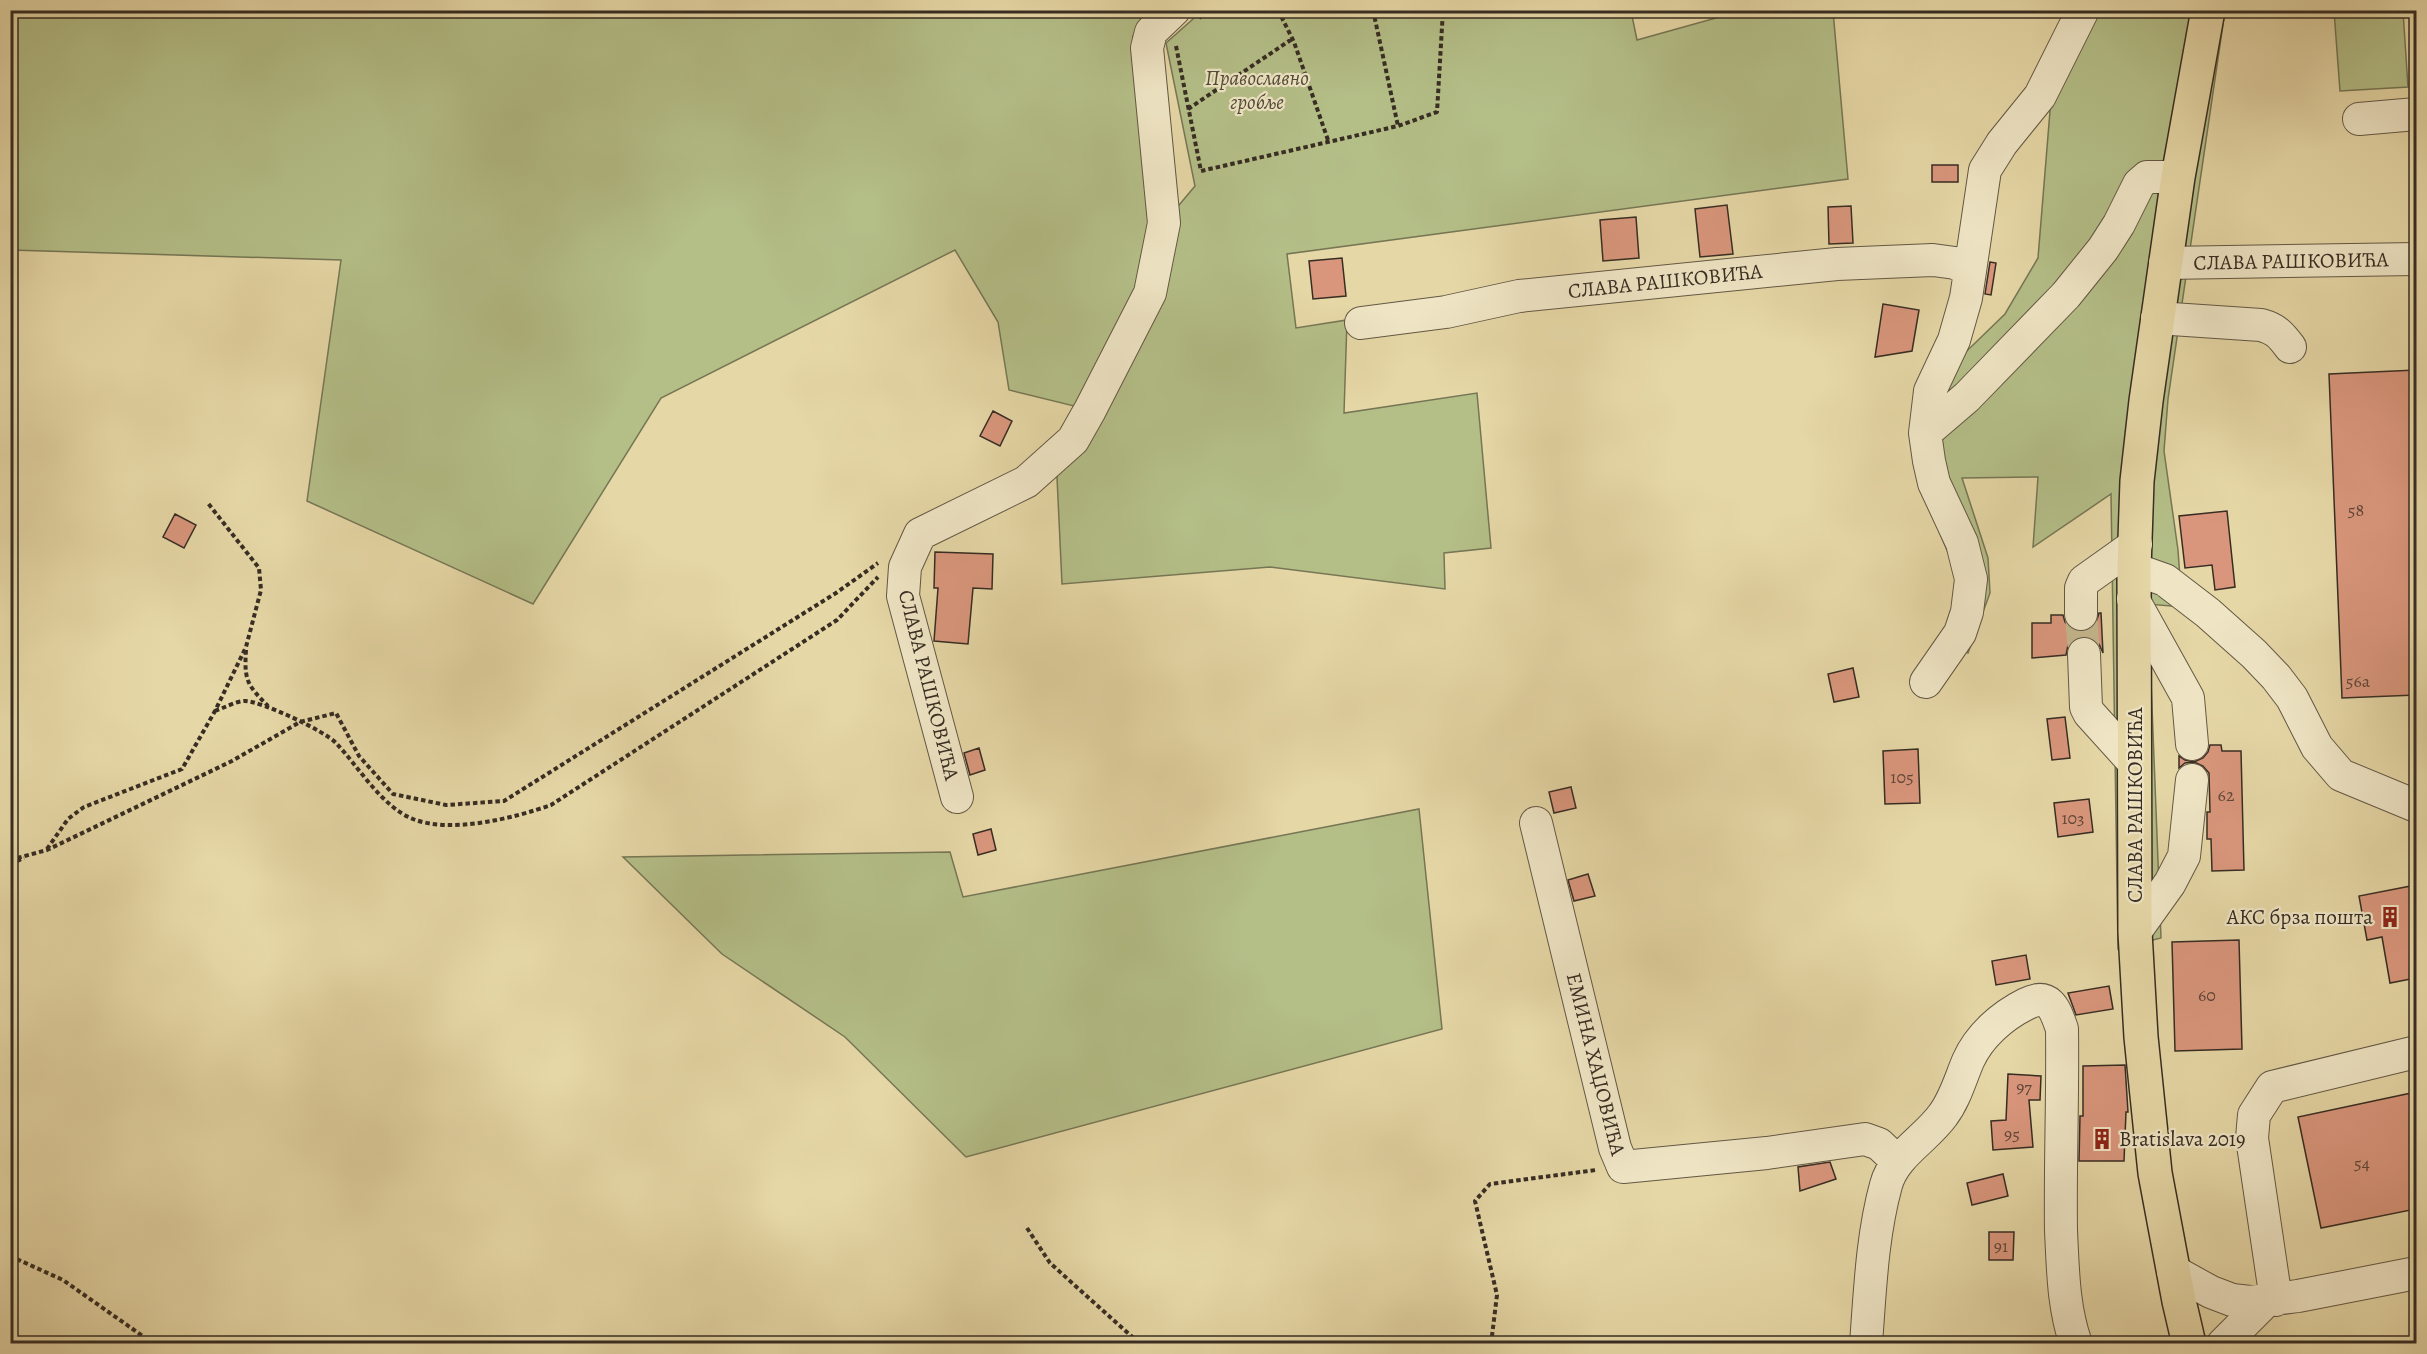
<svg xmlns="http://www.w3.org/2000/svg" width="2427" height="1354" font-family="Alegreya,serif">
<rect width="100%" height="100%" fill="#e6d7a6"/>
<filter id="stains"><feTurbulence type="fractalNoise" baseFrequency=".00333" numOctaves="4"/><feColorMatrix values="0 0 0 0 .2 0 0 0 0 .09 0 0 0 0 .02 0 0 0 .5 -.17"/></filter>
<radialGradient id="worn" r=".72"><stop offset=".6" stop-color="#630" stop-opacity="0"/><stop offset="1" stop-color="#630" stop-opacity=".3"/></radialGradient>
<path fill="#b4be87" stroke="#767655" stroke-width="1.5" d="M11,11H1151L1133,36L1156,222L1144,283L1082,408L1009,390L998,322L955,250L661,398L533,604L307,501L341,260L11,250Z
M1202,11H1631L1637,40L1741,11H1833L1848,179L1287,254L1296,328L1347,320L1344,413L1477,393L1491,548L1444,553L1445,589L1270,567L1062,584L1056,456L1090,410L1164,223L1195,186L1166,43Z
M2083,11H2225L2168,399L2164,451L2178,550L2182,607L2148,604L2161,938L2118,949L2111,494L2033,547L2038,477L1962,478L1988,558L1990,593L1968,653L1945,643L1957,612L1954,567L1924,495L1943,374L2005,314L2038,258L2051,99Z
M2334,11H2403L2408,87L2340,91Z
M1419,809L1442,1029L966,1157L845,1037L722,954L623,857L950,852L963,897Z"/>
<path fill="#d9967c" stroke="#372d23" stroke-width="1.5" d="M1932,165H1958V182H1932Z
M1727,205L1733,254L1700,257L1695,209Z
M1851,206L1853,243L1829,244L1828,207Z
M1636,217L1639,258L1603,261L1600,220Z
M1342,258L1346,296L1313,299L1309,261Z
M1990,262L1996,263L1991,295L1985,294Z
M1883,304L1919,310L1912,351L1875,357Z
M2416,370V695L2342,698L2329,374Z
M993,411L1012,421L1000,446L980,436Z
M2227,511L2235,587L2215,590L2212,565L2185,568L2179,516Z
M175,514L196,525L184,548L163,537Z
M935,552L993,554L992,589L973,588L968,644L934,641L938,588H934Z
M2099,613H2101L2103,653L2099,644L2093,638L2083,636L2074,639L2068,645L2066,655L2032,658V623H2051V615H2063L2065,622L2072,629L2082,632L2089,630L2096,623Z
M1853,668L1859,697L1834,702L1828,674Z
M2065,717L2070,758L2052,760L2047,719Z
M2210,745H2221L2222,751H2241L2244,870L2212,871L2211,839H2207V812H2210L2209,773L2203,766L2194,762L2185,763L2179,768V756L2185,760L2194,762L2203,758L2208,752Z
M979,748L985,770L970,775L964,753Z
M1918,749L1920,803L1885,804L1883,751Z
M1571,787L1576,808L1554,813L1549,792Z
M2089,799L2093,832L2058,837L2054,803Z
M991,829L996,850L978,855L973,834Z
M1588,874L1595,896L1574,901L1568,880Z
M2416,885V978L2390,983L2382,937L2367,940L2359,896Z
M2239,940L2242,1049L2175,1051L2172,942Z
M2026,955L2030,979L1996,985L1992,961Z
M2109,986L2113,1009L2076,1015L2068,993Z
M2125,1065L2128,1112H2126L2124,1161H2079L2080,1116H2083V1066Z
M2008,1074L2041,1076L2040,1100H2029L2033,1147L1993,1150L1991,1121L2006,1120Z
M2416,1092V1209L2321,1228L2298,1117Z
M1830,1162L1836,1179L1800,1191L1798,1167Z
M2003,1174L2008,1196L1972,1205L1967,1183Z
M1989,1232H2014L2013,1260H1989Z"/>
<g fill="none" stroke-linecap="round" stroke-linejoin="round">
<path stroke="#c3b58c" stroke-width="32" stroke-dasharray="32 16" stroke-linecap="butt" d="M2081,614L2084,654"/>
<defs>
<path id="minor" d="M2359,119L2416,114
M2165,263L2416,259
M2157,318L2261,325C2276,329 2281,335 2290,347
M1361,323L1446,312L1519,296L1837,264L1933,260L1955,263L1970,271
M1925,433L1967,397L2066,295L2103,249L2119,224L2139,184L2147,177H2178
M2134,569L2165,580L2208,613L2254,654L2276,677L2292,698L2317,747L2341,775L2416,806
M2133,599L2188,698L2192,744
M2081,614V588L2084,581L2136,544
M2084,654L2086,707L2089,713L2135,764
M1926,682L1960,633L1967,612L1971,579L1962,543L1934,483L1929,461L1925,433L1930,391L1954,340L1966,298L1985,170L2002,143L2040,96L2083,10
M957,797L903,596L905,567L920,534L1026,482L1073,440L1090,410L1150,293L1164,223L1147,48L1151,32L1174,10
M1536,823L1615,1148L1623,1167L1767,1153L1865,1139L1879,1144L1898,1162
M2135,932L2170,883L2184,856L2192,780
M2173,1271L2211,1292L2232,1300L2250,1302L2298,1296L2416,1273
M2276,1300L2252,1138L2254,1115L2272,1087L2416,1052
M1866,1344C1870,1291 1872,1236 1886,1185C1894,1155 1926,1139 1943,1115C1955,1099 1960,1080 1968,1061C1979,1036 2002,1016 2026,1004C2050,992 2055,1009 2062,1029C2063,1096 2060,1163 2061,1231C2063,1269 2063,1307 2076,1344
M2223,1344L2265,1302"/>
<path id="major" d="M2189,1344L2179,1301L2155,1173L2141,1037L2135,932L2134,569L2137,481L2146,401L2178,177L2208,10"/>
</defs>
<use href="#minor" stroke="#635844" stroke-width="34"/>
<use href="#major" stroke="#372d23" stroke-width="36"/>
<path stroke="#372d23" stroke-width="4" stroke-dasharray="4.5 3" stroke-linecap="butt" d="M1278,10L1294,42L1329,143
M1373,10L1398,126
M1199,18L1207,10
M1176,46L1201,171L1398,126L1437,112L1443,10
M1188,109L1292,39
M246,650C244,680 247,685 268,706
M215,711C224,708 236,701 245,701C261,701 325,731 336,743C358,766 382,807 413,819C451,834 514,818 551,805L837,620L878,577
M47,849L68,819L84,807L182,769L215,711L246,647L261,590L259,568L207,502
M10,860L47,850L232,761L300,722L336,713L359,756L393,794L446,805L504,801L836,593L878,563
M10,864L24,858
M1027,1228L1050,1263L1140,1344
M10,1256L63,1280L154,1344
M1491,1344L1497,1295L1475,1201L1490,1184L1596,1170"/>
<use href="#minor" stroke="#efe5c5" stroke-width="32"/>
<use href="#major" stroke="#e6d7a6" stroke-width="33"/>
</g>
<defs>
<symbol id="building-bare" viewBox="-9 -9 18 18"><path d="M-4-6H4V6H1V3H-1V6H-4ZM-2.5-4.3h1.7v1.8h-1.7ZM.8-4.3h1.7v1.8H.8ZM-2.5-1h1.7V.8h-1.7ZM.8-1h1.7V.8H.8Z" fill="#8f2418" stroke="#efe5c5" stroke-width="2.5" paint-order="stroke"/></symbol>
</defs>
<g fill-rule="evenodd">
<use href="#building-bare" x="2375" y="902" width="30" height="30"/>
<use href="#building-bare" x="2087" y="1124" width="30" height="30"/>
</g>
<g text-anchor="middle" stroke-width="4.5" stroke-linejoin="round" paint-order="stroke">
<g font-size="18" fill="#604739">
<text x="2356" y="516">58</text>
<text x="2358" y="687">56a</text>
<text x="1902" y="783">105</text>
<text x="2226" y="801">62</text>
<text x="2073" y="824">103</text>
<text x="2207" y="1001">60</text>
<text x="2024" y="1093">97</text>
<text x="2012" y="1140">95</text>
<text x="2362" y="1169">54</text>
<text x="2001" y="1252">91</text>
</g>
<g font-size="21" font-style="italic" fill="#504a37" stroke="#efe5c5">
<text x="1257" y="85">Православно<tspan x="1257" dy="24">гробље</tspan></text>
</g>
<g font-size="21" fill="#372d23" stroke="#efe5c5">
<text transform="translate(2291 261) rotate(-1)" y="7">СЛАВА РАШКОВИЋА</text>
<text transform="translate(1665 281) rotate(-6)" y="7">СЛАВА РАШКОВИЋА</text>
<text transform="translate(929 685) rotate(76)" y="7">СЛАВА РАШКОВИЋА</text>
<text transform="translate(2135 805) rotate(-90)" y="7">СЛАВА РАШКОВИЋА</text>
<text transform="translate(1596 1064) rotate(76)" y="7">ЕМИНА ХАЏОВИЋА</text>
</g>
<g font-size="21" fill="#372d23" stroke="#efe5c5" text-anchor="end">
<text x="2373" y="924">АКС брза пошта</text>
<text x="2119" y="1146" text-anchor="start">Bratislava 2019</text>
</g>
</g>
<rect width="2427" height="1354" fill="none" stroke="#e6d7a6" stroke-width="36"/>
<rect x="12" y="12" width="2403" height="1330" fill="none" stroke="#372d23" stroke-width="3"/>
<rect x="18" y="18" width="2391" height="1318" fill="none" stroke="#372d23" stroke-width="1.5"/>
<rect width="100%" height="100%" filter="url(#stains)"/>
<rect width="100%" height="100%" fill="url(#worn)"/>
</svg>
